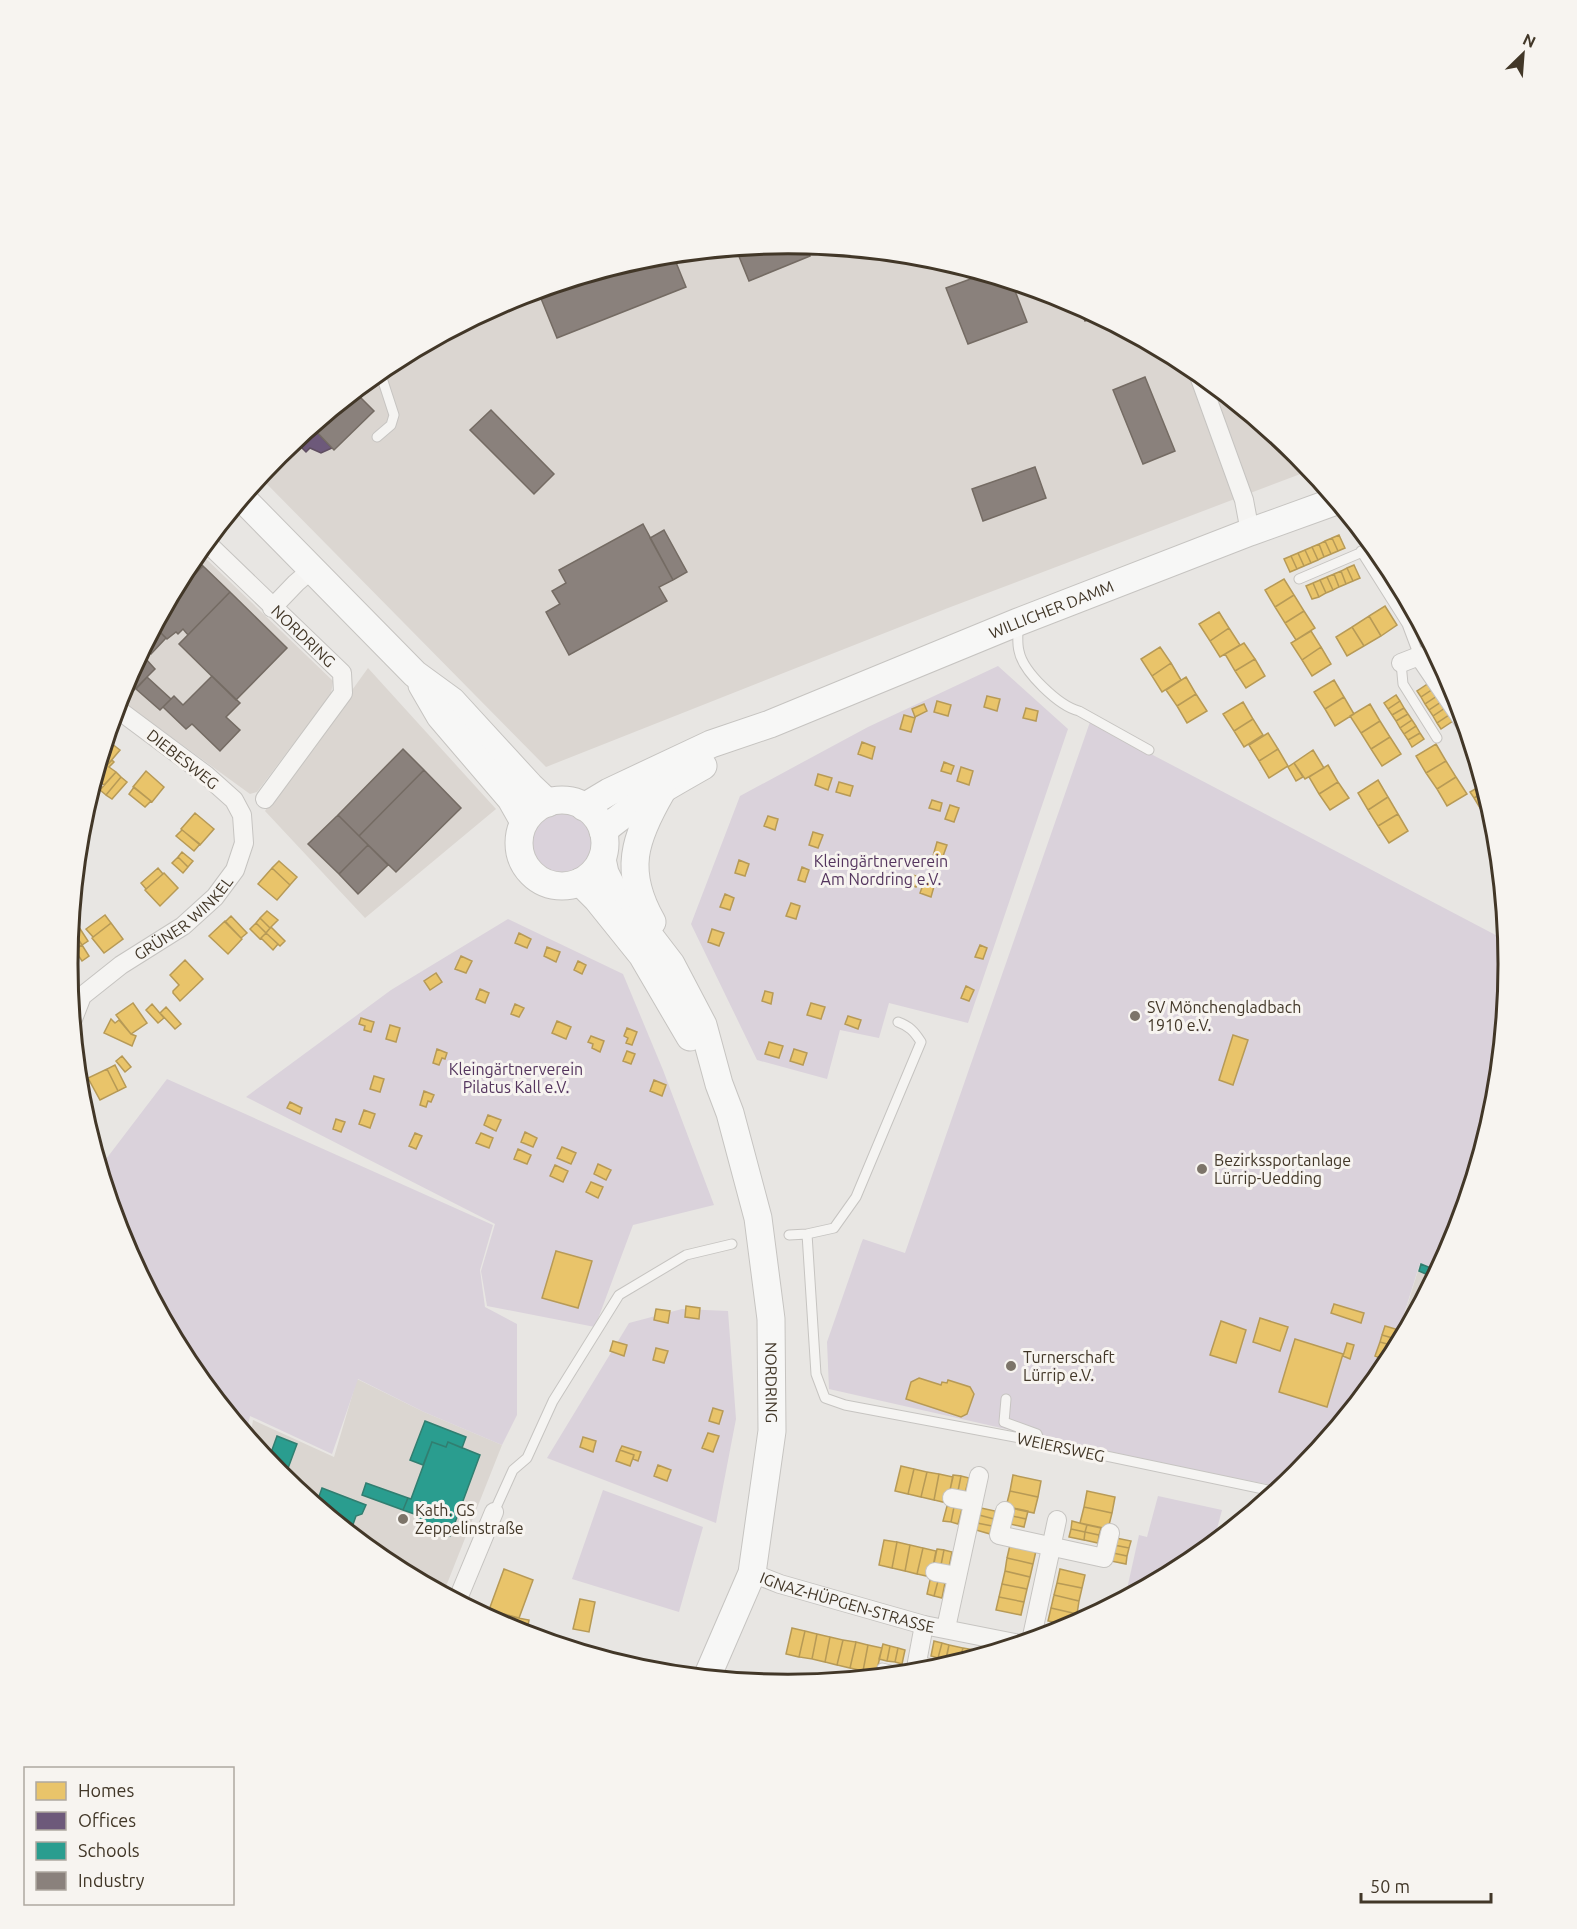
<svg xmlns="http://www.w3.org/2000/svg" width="1577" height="1929" font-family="Ubuntu,sans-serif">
<rect width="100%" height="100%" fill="#e8e6e3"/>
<path fill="#dbd6d1" d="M789,244L929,257L1065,299L1189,365L1299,455L1311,470L948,608L546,767L260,477L279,454L388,365L513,298L648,257Z
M199,552L333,681L331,694L257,792L250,794L119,699L123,688L189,564Z
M368,668L496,809L365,918L265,811Z
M1497,1087L1496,1106L1454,1241L1390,1361L1420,1264L1436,1269Z
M357,1379L424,1412L502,1445L443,1594L388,1564L278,1474L250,1439L253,1420L334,1457Z"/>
<path fill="#dad2db" d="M998,666L1068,729L968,1023L889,1003L879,1038L840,1030L827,1079L757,1060L691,924L740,796L868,727Z
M1090,722L1507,941L1509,965L1498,1085L1435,1269L1420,1263L1388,1365L1298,1475L1283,1487L1161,1464L829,1389L827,1342L861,1244L863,1239L905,1253Z
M532 843a30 30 0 1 1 60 0a30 30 0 1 1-60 0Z
M508,919L623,974L663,1070L714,1205L633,1225L595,1327L487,1306L481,1271L495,1224L246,1097L391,990Z
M167,1079L493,1225L480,1270L485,1307L517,1324V1415L502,1445L424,1412L358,1379L332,1454L250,1416L246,1435L189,1365L122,1240L100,1167Z
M682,1309L728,1311L736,1419L716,1523L547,1458L629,1323Z
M603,1490L703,1527L679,1612L572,1579Z
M1158,1496L1222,1510L1213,1544L1189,1564L1125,1598L1139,1535L1147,1537Z"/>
<path fill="#e9c46a" stroke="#b79a56" stroke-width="1.5" d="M1339,535L1345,548L1338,551L1332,538Z
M1332,538L1338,551L1331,554L1325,541Z
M1325,541L1331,554L1324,557L1319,544Z
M1319,544L1324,557L1318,560L1312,547Z
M1312,547L1318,560L1311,563L1305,550Z
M1305,550L1311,563L1304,566L1298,553Z
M1298,553L1304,566L1297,569L1291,556Z
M1381,555L1389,568L1382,570L1377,557Z
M1291,556L1297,569L1290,572L1284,559Z
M1354,565L1360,578L1353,581L1347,568Z
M1347,568L1353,581L1346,584L1341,571Z
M1341,571L1346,584L1339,587L1334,574Z
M1334,574L1339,587L1333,590L1327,577Z
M1327,577L1333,590L1326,593L1320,580Z
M1284,579L1294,595L1275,607L1265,590Z
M1320,580L1326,593L1319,597L1313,583Z
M1313,583L1319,597L1312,599L1306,586Z
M1294,595L1304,611L1285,623L1275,607Z
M1410,605L1425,632L1422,634L1410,615L1412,613L1408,606Z
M1385,606L1397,625L1381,636L1369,616Z
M1304,611L1315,628L1296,640L1285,623Z
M1219,612L1229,628L1210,641L1199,624Z
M1369,616L1381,636L1364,646L1352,627Z
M1352,627L1364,646L1347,656L1336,637Z
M1229,628L1240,645L1220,657L1210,641Z
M1311,631L1321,647L1302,660L1291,643Z
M1244,643L1255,659L1235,671L1225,654Z
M1160,647L1171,663L1152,676L1141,659Z
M1321,647L1331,664L1312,676L1302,660Z
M1255,659L1265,676L1246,688L1235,671Z
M1171,663L1181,680L1162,692L1152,676Z
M1186,677L1196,694L1177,706L1166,690Z
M1334,680L1344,697L1325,709L1314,692Z
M1429,683L1433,689L1421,697L1417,691Z
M1433,689L1437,696L1425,704L1421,697Z
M1196,694L1207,711L1187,723L1177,706Z
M1396,695L1400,701L1388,709L1384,703Z
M987,696L1000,699L997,711L984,707Z
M1437,696L1441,702L1429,710L1425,704Z
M1344,697L1354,714L1335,726L1325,709Z
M937,701L951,705L948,716L934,712Z
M1400,701L1404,708L1392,715L1388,709Z
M1243,702L1253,719L1234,731L1223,714Z
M1441,702L1445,708L1433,716L1429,710Z
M924,704L927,711L915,717L912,709Z
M1370,704L1380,721L1361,733L1350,716Z
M1026,708L1038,711L1036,721L1023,718Z
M1404,708L1408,714L1396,721L1392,715Z
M1445,708L1449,715L1437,723L1433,716Z
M1408,714L1412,720L1400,728L1396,721Z
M904,715L915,718L911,732L900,729Z
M1449,715L1453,721L1441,729L1437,723Z
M1253,719L1263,735L1244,747L1234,731Z
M1412,720L1416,726L1404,734L1400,728Z
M1380,721L1390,737L1371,749L1361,733Z
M1416,726L1420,733L1408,740L1404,734Z
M1268,733L1278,749L1259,761L1249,745Z
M1420,733L1424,739L1412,747L1408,740Z
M1390,737L1401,754L1382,766L1371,749Z
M107,740L120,750L99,775L97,773Z
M862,742L875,747L872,759L858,754Z
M1436,744L1446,761L1426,773L1416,756Z
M1278,749L1288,766L1269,778L1259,761Z
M1313,750L1324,768L1305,779L1294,763Z
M112,760L114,762L109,767L116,772L104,785L95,778Z
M1446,761L1456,777L1437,789L1426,773Z
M944,762L954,766L951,774L941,771Z
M1294,763L1303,777L1296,781L1288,767Z
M1328,765L1338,782L1319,794L1309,777Z
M961,767L973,771L969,785L957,781Z
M146,771L164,787L152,802L133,787Z
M116,772L121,777L106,795L100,790Z
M818,774L832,778L828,790L815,785Z
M121,777L127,782L112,799L106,795Z
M1456,777L1467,794L1447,806L1437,789Z
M1378,780L1388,797L1368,810L1358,793Z
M839,782L853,786L850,796L836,792Z
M1338,782L1349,798L1330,810L1319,794Z
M1482,785L1486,791L1474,798L1470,792Z
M134,787L151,801L145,807L129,794Z
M1486,791L1489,802L1480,808L1474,798Z
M1388,797L1398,814L1378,826L1368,810Z
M932,800L942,803L940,811L929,808Z
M950,805L959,808L954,822L945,819Z
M195,813L214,829L200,845L181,829Z
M1398,814L1408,831L1389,843L1378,826Z
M768,816L778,819L775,830L764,826Z
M182,830L200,844L194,851L176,836Z
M813,832L823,835L818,848L809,845Z
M937,842L947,845L942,859L933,856Z
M182,852L193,861L188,867L178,857Z
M178,857L188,867L183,873L172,863Z
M739,860L749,864L745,876L735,873Z
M279,861L297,877L290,885L272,868Z
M802,867L809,870L805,882L798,880Z
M158,868L163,874L146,889L141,883Z
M272,868L290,885L277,900L258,884Z
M164,873L178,888L160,906L145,890Z
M909,874L920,877L916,887L906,883Z
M925,879L935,883L931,897L920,893Z
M725,894L734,898L730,910L720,907Z
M791,903L800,906L796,919L786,916Z
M267,911L278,920L270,928L260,918Z
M105,915L111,923L93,937L86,929Z
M231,916L247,933L241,938L225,922Z
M260,918L270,928L266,933L256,923Z
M75,921L88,941L82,945L71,928V924Z
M225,921L242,939L228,954L209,936Z
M111,923L123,939L104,953L92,938Z
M256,923L266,933L260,939L250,929Z
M271,927L285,941L280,946L266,933Z
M71,928L82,945L76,949L70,940Z
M712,929L724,933L719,946L708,942Z
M266,933L278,944L273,950L261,938Z
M519,933L531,939L527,948L515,943Z
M82,945L89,956L82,961L74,949Z
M980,945L987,948L983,959L975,957Z
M547,947L560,952L556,962L544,956Z
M461,956L472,961L466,973L455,969Z
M185,960L203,979L180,1001L173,993V991L179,985L170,975Z
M578,961L586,965L582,974L574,970Z
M436,973L442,982L430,990L424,981Z
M966,986L974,990L969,1001L961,998Z
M480,989L489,993L485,1003L476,999Z
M765,991L773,993L771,1004L762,1001Z
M133,1003L147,1023L131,1034L116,1015Z
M811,1003L825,1007L821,1019L807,1015Z
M152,1004L164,1018L158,1023L146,1010Z
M515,1004L524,1008L519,1017L511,1014Z
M166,1007L181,1024L175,1029L160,1013Z
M848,1016L861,1020L858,1029L845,1024Z
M361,1018L374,1022L371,1032L364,1030L365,1026L359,1024Z
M111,1019L115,1023L119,1020L131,1034L136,1036L132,1046L104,1033Z
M557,1021L571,1027L566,1039L552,1033Z
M390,1025L400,1028L396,1042L386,1039Z
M627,1028L637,1032L632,1045L626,1043L628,1038L624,1036Z
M1233,1035L1248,1040L1233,1085L1219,1080Z
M591,1036L604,1041L600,1052L592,1048L593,1044L588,1042Z
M769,1042L783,1046L779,1058L765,1054Z
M437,1049L447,1053L445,1059L442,1058L439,1065L433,1063Z
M794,1049L807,1053L803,1065L790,1061Z
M627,1051L635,1054L631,1064L623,1061Z
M122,1056L131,1067L125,1072L116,1061Z
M115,1065L126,1087L118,1091L107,1069Z
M107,1069L118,1091L100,1100L88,1078Z
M374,1076L384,1079L380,1092L370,1089Z
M654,1080L666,1085L662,1096L650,1091Z
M424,1091L434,1095L431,1102L428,1101L426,1107L420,1105Z
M290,1102L302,1108L300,1114L287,1108Z
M364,1110L375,1114L370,1128L359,1124Z
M488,1115L501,1120L496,1131L484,1125Z
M336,1119L345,1122L341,1132L333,1129Z
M525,1132L537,1138L533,1147L521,1142Z
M415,1133L422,1136L416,1149L409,1146Z
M481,1133L493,1138L489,1148L476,1143Z
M562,1147L576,1153L571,1164L557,1158Z
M518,1149L531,1155L527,1164L514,1159Z
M598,1164L611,1170L606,1180L594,1174Z
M555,1165L568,1171L563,1182L550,1176Z
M591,1182L603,1187L598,1198L586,1192Z
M556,1251L592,1261L578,1308L542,1298Z
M1334,1304L1364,1313L1361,1323L1331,1313Z
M686,1306L700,1308L699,1319L685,1317Z
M656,1309L670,1311L668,1323L654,1320Z
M1260,1318L1288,1327L1280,1351L1253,1342Z
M1221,1321L1246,1330L1236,1363L1210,1355Z
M1385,1326L1399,1330L1396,1339L1382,1335Z
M1382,1335L1396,1339L1394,1346L1380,1342Z
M1295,1339L1343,1354L1327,1407L1279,1392Z
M613,1341L627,1345L624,1356L610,1351Z
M1380,1342L1394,1346L1389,1361L1375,1356Z
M1347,1343L1354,1345L1350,1359L1343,1356Z
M656,1348L668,1351L664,1363L653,1360Z
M919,1378L941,1385L942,1382L947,1383L948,1380L970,1387L974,1394L967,1414L961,1417L906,1399L911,1382Z
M713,1408L723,1411L719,1424L709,1421Z
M708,1433L719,1436L713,1452L702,1448Z
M583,1437L596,1441L593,1452L580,1447Z
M622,1446L641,1452L638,1461L633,1459L634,1455L620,1450Z
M620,1450L634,1455L630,1466L616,1461Z
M658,1465L671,1470L667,1481L654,1476Z
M901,1466L914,1469L908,1494L895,1491Z
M914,1469L927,1472L921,1497L908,1494Z
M927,1472L939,1474L934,1500L921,1497Z
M939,1474L953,1477L947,1503L934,1500Z
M953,1475L961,1476L958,1491L950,1490Z
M1013,1475L1041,1481L1038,1497L1010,1491Z
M961,1476L969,1478L965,1493L958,1491Z
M1010,1491L1038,1497L1034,1513L1006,1507Z
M1087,1491L1115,1497L1112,1513L1084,1507Z
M947,1506L954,1507L951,1522L943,1521Z
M954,1507L962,1509L958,1524L951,1522Z
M1084,1507L1112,1513L1108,1529L1080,1523Z
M981,1508L995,1511L994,1519L979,1515Z
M1013,1508L1028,1511L1026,1519L1012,1516Z
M979,1515L994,1519L992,1526L977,1523Z
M1012,1516L1026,1519L1024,1527L1010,1524Z
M1072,1521L1087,1525L1085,1532L1071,1529Z
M977,1523L992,1526L990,1534L976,1530Z
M1087,1525L1101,1528L1099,1535L1085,1532Z
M1071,1529L1085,1532L1084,1540L1069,1537Z
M1085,1532L1099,1535L1098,1543L1084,1540Z
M1116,1538L1131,1541L1129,1548L1114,1545Z
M884,1540L897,1542L892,1568L879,1565Z
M897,1542L910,1545L905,1571L892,1568Z
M910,1545L923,1548L917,1574L905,1571Z
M1010,1545L1036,1551L1033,1564L1007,1558Z
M1114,1545L1129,1548L1127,1556L1113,1553Z
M923,1548L936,1551L931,1577L917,1574Z
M937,1549L944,1550L941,1565L934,1563Z
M944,1550L952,1552L949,1567L941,1565Z
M1113,1553L1127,1556L1126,1564L1111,1561Z
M1007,1558L1033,1564L1030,1577L1005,1571Z
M504,1569L533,1580L519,1618L489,1610Z
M1060,1569L1085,1575L1082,1588L1057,1583Z
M1005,1571L1030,1577L1027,1589L1002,1584Z
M930,1580L938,1581L934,1596L927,1594Z
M938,1581L945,1583L942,1598L934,1596Z
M1057,1583L1082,1588L1079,1601L1054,1595Z
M1002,1584L1027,1589L1024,1602L999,1597Z
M1054,1595L1079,1601L1077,1614L1051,1608Z
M999,1597L1024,1602L1021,1615L996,1610Z
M580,1599L595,1602L589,1632L573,1629Z
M478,1606L503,1615L500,1624L476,1611Z
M1051,1608L1077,1614L1074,1626L1048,1621Z
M503,1615L529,1620L527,1630L506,1626L505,1623L501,1622Z
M792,1628L805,1631L799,1657L786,1654Z
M805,1631L817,1634L812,1659L799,1657Z
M817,1634L830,1637L825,1662L812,1659Z
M830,1637L843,1640L837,1665L825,1662Z
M843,1640L856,1642L850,1668L837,1665Z
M934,1641L942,1643L938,1658L931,1656Z
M856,1642L868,1645L863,1671L850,1668Z
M942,1643L949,1645L946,1660L938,1658Z
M883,1644L890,1646L887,1661L879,1659Z
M868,1645L882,1648L876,1674L863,1671Z
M949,1645L963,1648L959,1662L944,1667Z
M890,1646L898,1648L895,1662L887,1661Z
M898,1648L905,1650L902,1664L895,1662Z
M963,1648L975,1650L974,1658L959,1662Z"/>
<path fill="#6d597a" stroke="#604f61" stroke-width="1.5" d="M312,427L332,448L321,453L310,448L306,452L295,441Z"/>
<path fill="#2a9d8f" stroke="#317e70" stroke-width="1.5" d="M1421,1264L1438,1271L1435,1278L1419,1271Z
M425,1421L466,1437L462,1448L448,1442L446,1447L432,1442L423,1465L410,1460Z
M277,1436L297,1444L284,1479L268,1461Z
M432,1442L446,1447L448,1442L480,1455L450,1536L417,1524L420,1516L403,1510L408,1498L411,1499Z
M366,1483L408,1498L403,1510L362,1495Z
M322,1488L366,1505L362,1514L356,1516L350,1533L316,1505Z"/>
<path fill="#8a817c" stroke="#746b63" stroke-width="1.5" d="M789,244L806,245L810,256L749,281L736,249Z
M673,255L686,287L557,338L538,291L648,257Z
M984,274L1012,283L1027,322L968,344L946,288Z
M1079,306L1098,316L1085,321Z
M1145,377L1175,451L1143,464L1113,390Z
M355,392L374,411L334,450L312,427Z
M491,410L554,474L534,494L470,430Z
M1035,467L1046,498L983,521L972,489Z
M643,524L673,580L659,587L667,601L569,655L546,612L560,604L552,591L566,583L559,570Z
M664,530L687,572L673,580L650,538Z
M194,558L203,566L170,599L189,564Z
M203,566L230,592L188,635L183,629L178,634L176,632L167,639L155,627L170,599Z
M230,592L287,648L236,700L179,644Z
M155,627L166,638L151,654L144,647Z
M145,658L155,669L132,692L125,685L135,665L137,667Z
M212,676L240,703L226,717L240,730L220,751L192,724L186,729L163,707L174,696L183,705Z
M147,677L171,699L160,710L136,689Z
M403,749L424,770L359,836L338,815Z
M424,770L461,808L396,872L359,836Z
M338,815L368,845L339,874L308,844Z
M368,845L388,865L358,894L339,874Z"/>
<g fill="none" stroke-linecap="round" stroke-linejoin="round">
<defs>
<path id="lane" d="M377,437L391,425L394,415L380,372
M1361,551L1407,624L1419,656
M1299,579L1374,547
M1018,627C1018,635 1017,644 1019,651C1023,672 1059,706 1079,711L1149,750
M1401,663L1403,684L1437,738
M807,1234L816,1374L825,1398L845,1405L1025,1439L1277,1492
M789,1235L807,1234L834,1228L856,1197L921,1042C914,1031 909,1026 898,1022
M1006,1399L1004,1422L1037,1434L1040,1442
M494,1512L513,1470L527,1458L553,1401L619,1295L686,1255L732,1244
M917,1661L942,1666
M882,1668L907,1674"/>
<g id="street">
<path d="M1198,373L1244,500L1250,532"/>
<path id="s1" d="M207,543L342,673L343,693L265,799"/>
<path d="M272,608L296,583L311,570"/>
<path d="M1401,663L1419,656L1466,725"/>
<path id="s2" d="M73,1019L82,996L121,965L183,926L215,897L235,870L244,843L242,815L234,800L206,775L116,708"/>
<path d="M952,1498L973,1502"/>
<path d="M1005,1511L999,1535L1104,1558L1110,1533"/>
<path d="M935,1572L957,1576"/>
<path id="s3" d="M752,1573L780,1584L924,1625L1020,1644"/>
<path d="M457,1601L494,1512"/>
<path d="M946,1628L979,1476"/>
<path d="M1031,1641L1057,1520"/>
<path d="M915,1673L924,1625"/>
</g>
<g id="secondary">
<path d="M243,499L415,674L452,701L530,786L548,803"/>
<path d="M422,685L440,716L511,799L524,822"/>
<circle cx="562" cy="843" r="43"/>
<path id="s4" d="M584,807L609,792L711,744L770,724L1018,622L1250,532L1336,501"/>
<path d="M603,831C633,805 668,786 703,766"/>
<path id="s5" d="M602,859L605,873L612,887L671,964L703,1025L719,1084L730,1113L758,1218L771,1319L772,1431L752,1573L707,1677"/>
<path d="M580,882L597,899L642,955L690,1037"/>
<path d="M652,922C623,871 634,839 662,791"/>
</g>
</defs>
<use href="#lane" stroke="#c6c4c1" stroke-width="11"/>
<use href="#street" stroke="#c6c4c1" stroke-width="20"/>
<use href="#secondary" stroke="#c6c4c1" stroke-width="29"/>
<use href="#lane" stroke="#f5f4f2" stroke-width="9"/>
<use href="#street" stroke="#f5f4f2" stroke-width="18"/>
<use href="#secondary" stroke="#f7f7f6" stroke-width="27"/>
</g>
<g fill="#7c7469" stroke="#f7f4f0" stroke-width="2">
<circle cx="1135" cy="1016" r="6"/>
<circle cx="1202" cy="1169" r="6"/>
<circle cx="1011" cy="1366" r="6"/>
<circle cx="403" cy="1519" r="6"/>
</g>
<g text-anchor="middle" stroke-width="6" stroke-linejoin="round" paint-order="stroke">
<g font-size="16" fill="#423728" stroke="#f7f4f0">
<text dy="6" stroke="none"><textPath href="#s4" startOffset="508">WILLICHER DAMM</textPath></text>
<text dy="6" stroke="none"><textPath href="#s1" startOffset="134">NORDRING</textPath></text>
<text transform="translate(183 759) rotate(38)" y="6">DIEBESWEG</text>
<text dy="6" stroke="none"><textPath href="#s2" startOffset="153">GRÜNER WINKEL</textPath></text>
<text dy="6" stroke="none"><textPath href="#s5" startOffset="562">NORDRING</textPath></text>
<text transform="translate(1061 1447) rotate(12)" y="6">WEIERSWEG</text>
<text dy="6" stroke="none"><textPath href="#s3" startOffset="100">IGNAZ-HÜPGEN-STRASSE</textPath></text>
</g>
<g font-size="16" fill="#54355e" stroke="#f7f4f0">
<text x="881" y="867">Kleingärtnerverein<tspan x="881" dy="18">Am Nordring e.V.</tspan></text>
<text x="516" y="1075">Kleingärtnerverein<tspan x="516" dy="18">Pilatus Kall e.V.</tspan></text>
</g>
<g font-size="16" fill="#423728" stroke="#f7f4f0" text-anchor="start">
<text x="1147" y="1013">SV Mönchengladbach<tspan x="1147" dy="18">1910 e.V.</tspan></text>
<text x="1214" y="1166">Bezirkssportanlage<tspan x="1214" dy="18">Lürrip-Uedding</tspan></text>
<text x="1023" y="1363">Turnerschaft<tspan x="1023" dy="18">Lürrip e.V.</tspan></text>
<text x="415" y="1516">Kath. GS<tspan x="415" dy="18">Zeppelinstraße</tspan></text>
</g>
</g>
<path d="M0 0H1577V1929H0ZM78 964a710 710 0 1 1 1420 0a710 710 0 1 1-1420 0Z" fill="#f7f4f0" fill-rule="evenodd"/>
<path fill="none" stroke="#423728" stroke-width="3" d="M78 964a710 710 0 1 1 1420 0a710 710 0 1 1-1420 0Z"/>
<rect x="24" y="1767" width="210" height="138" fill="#f7f4f0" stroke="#afa8a0" stroke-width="1.5"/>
<rect x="36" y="1782" width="30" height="18" fill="#e9c46a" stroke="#afa8a0" stroke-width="1.5"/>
<text x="78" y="1797" font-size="18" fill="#423728">Homes</text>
<rect x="36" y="1812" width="30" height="18" fill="#6d597a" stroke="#afa8a0" stroke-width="1.5"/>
<text x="78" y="1827" font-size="18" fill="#423728">Offices</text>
<rect x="36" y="1842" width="30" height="18" fill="#2a9d8f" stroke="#afa8a0" stroke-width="1.5"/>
<text x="78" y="1857" font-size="18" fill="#423728">Schools</text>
<rect x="36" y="1872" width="30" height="18" fill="#8a817c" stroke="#afa8a0" stroke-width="1.5"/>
<text x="78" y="1887" font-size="18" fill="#423728">Industry</text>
<g transform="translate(1523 54) rotate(25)" stroke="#f7f4f0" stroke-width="4.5" paint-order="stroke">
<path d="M0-4.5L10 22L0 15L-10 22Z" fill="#423728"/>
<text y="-9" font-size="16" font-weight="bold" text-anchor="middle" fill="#423728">N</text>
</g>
<path d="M1361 1893v9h130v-9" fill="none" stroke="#423728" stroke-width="3"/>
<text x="1370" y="1893" font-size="18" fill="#423728" stroke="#f7f4f0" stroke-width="4.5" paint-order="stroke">50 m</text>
</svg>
